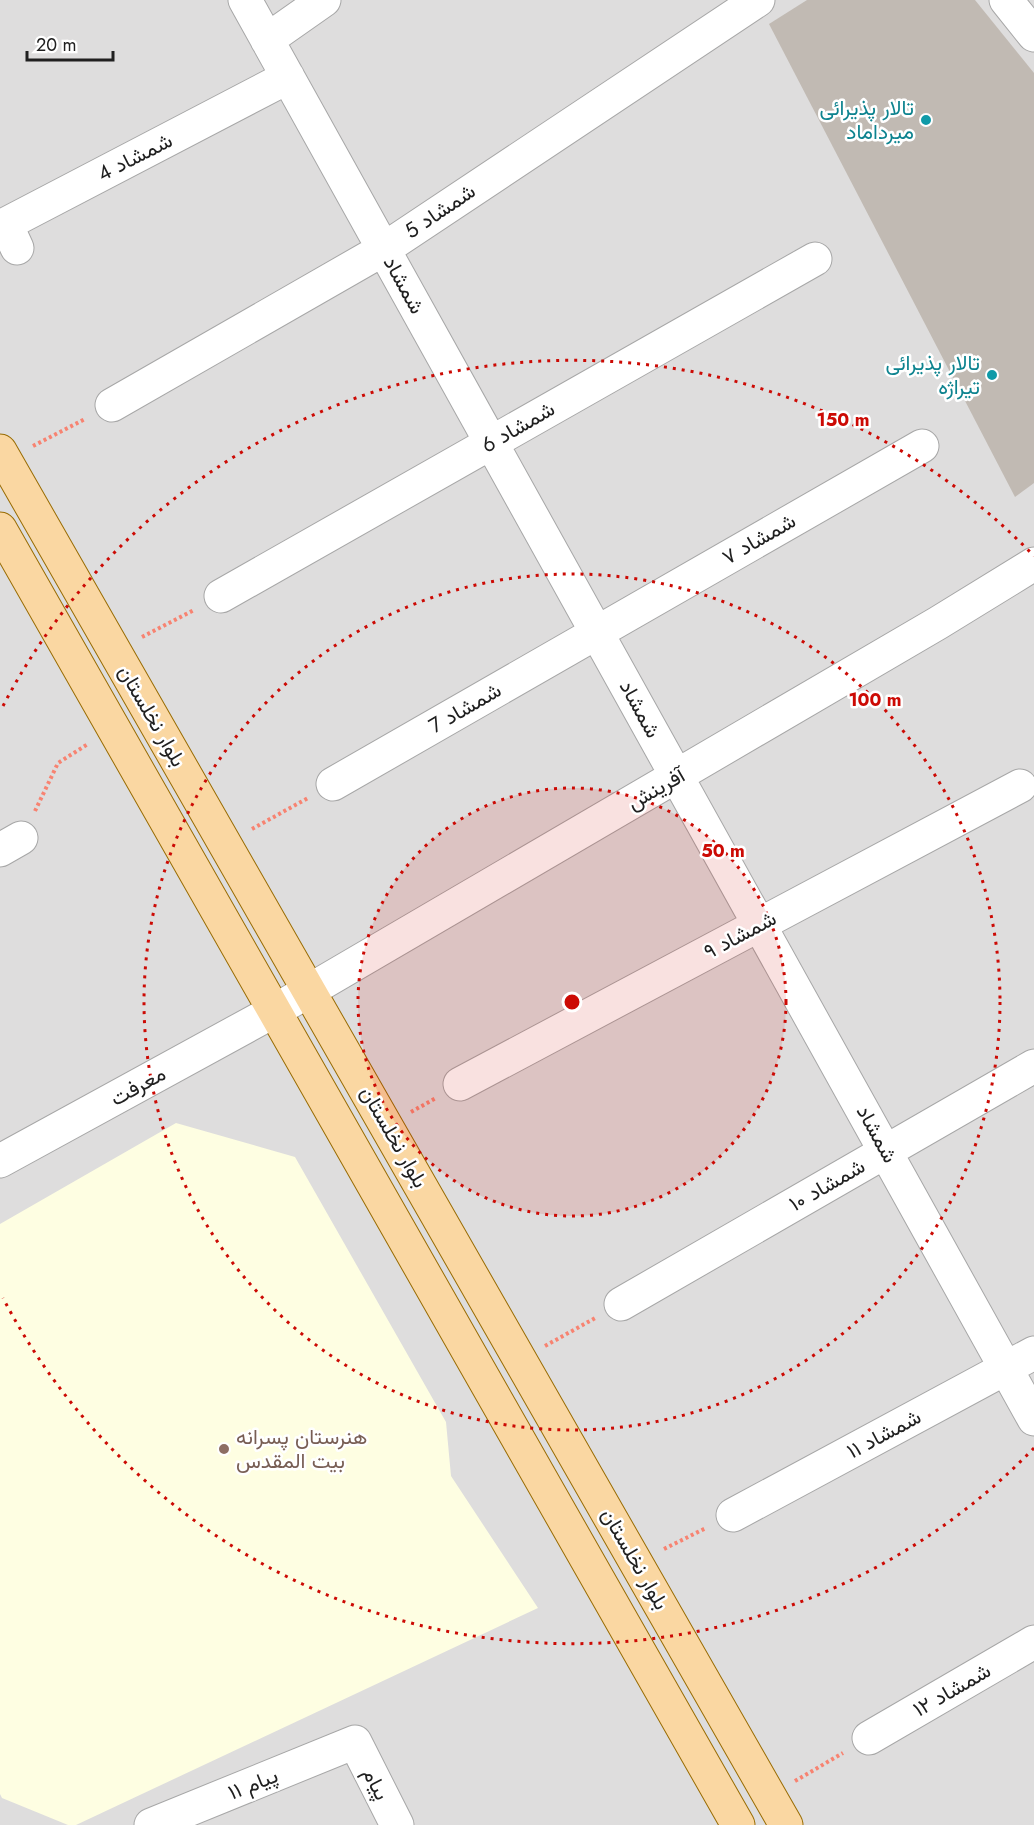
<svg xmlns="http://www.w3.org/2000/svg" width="1034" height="1825" font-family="Jost,Vazirmatn,sans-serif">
<rect width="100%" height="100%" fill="#f0ede7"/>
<path fill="#dedddd" d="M0,0H1034V1825H0Z"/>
<path fill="#fefee2" d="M176,1123L295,1157L446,1422L451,1476L538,1608L76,1825H68L2,1798L0,1794V1224Z"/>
<path fill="#c1bab3" d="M807,0H975L1034,73V483L1015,497L769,24Z"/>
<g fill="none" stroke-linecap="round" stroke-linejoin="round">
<defs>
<path id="minor" d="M245,0L1034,1419
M1006,0L1034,35
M267,40L324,0
M17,248L6,224L288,77
M112,405L384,249L758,0
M221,596L815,259
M333,784L922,446
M0,850L21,838
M460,1084L1020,786
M0,1161L276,1010L938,623L1034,564
M621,1304L1034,1066
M733,1515L1034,1353
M869,1738L1034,1642
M151,1825L355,1742L397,1825"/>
<path id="major" d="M0,451L786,1825
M0,529L738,1825"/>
</defs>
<use href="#minor" stroke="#a7a7a7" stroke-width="35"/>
<use href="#major" stroke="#996c03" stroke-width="35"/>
<path stroke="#f78371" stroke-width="4" stroke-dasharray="3 3" stroke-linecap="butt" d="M33,446L85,419
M142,637L194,610
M35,811L58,763L88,744
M252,829L308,798
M411,1112L436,1098
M545,1346L597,1317
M664,1549L706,1528
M795,1781L843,1753"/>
<use href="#minor" stroke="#fff" stroke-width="33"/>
<use href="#major" stroke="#fad7a2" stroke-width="33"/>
</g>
<circle cx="572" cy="1002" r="214" fill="#cc0a04" fill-opacity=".12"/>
<g fill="none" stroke="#cc0a04" stroke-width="3" stroke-dasharray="3 6">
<circle cx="572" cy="1002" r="214"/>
<circle cx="572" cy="1002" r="428"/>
<path d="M1034 1448A642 642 0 0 1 3 1298M3 706A642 642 0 0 1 1034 556"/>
</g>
<g fill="#0f9aa8" stroke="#fff" stroke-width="2">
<circle cx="926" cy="120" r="6"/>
<circle cx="992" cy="375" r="6"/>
</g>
<circle fill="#8d6e63" stroke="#fff" stroke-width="2" cx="224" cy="1449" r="6"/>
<g text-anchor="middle" stroke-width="5" stroke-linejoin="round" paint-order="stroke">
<g font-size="21" fill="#0d838f" stroke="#fff" text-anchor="end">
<text x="914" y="115">تالار پذیرائی<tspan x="914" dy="24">میرداماد</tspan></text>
<text x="980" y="370">تالار پذیرائی<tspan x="980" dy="24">تیراژه</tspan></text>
</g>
<g font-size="21" fill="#202020" stroke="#fff">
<text transform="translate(135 157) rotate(-27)" y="7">شمشاد 4</text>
<text transform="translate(440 211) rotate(-34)" y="7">شمشاد 5</text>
<text transform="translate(404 285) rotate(61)" y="7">شمشاد</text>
<text transform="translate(518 427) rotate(-30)" y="7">شمشاد 6</text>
<text transform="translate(759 539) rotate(-30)" y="7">شمشاد ۷</text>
<text transform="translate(465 708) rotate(-30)" y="7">شمشاد 7</text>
<text transform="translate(640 709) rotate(61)" y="7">شمشاد</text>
<text transform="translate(152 716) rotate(60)" y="7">بلوار نخلستان</text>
<text transform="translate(656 789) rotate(-30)" y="7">آفرینش</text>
<text transform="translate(740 935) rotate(-28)" y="7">شمشاد ۹</text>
<text transform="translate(138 1086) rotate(-29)" y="7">معرفت</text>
<text transform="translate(877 1134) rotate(61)" y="7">شمشاد</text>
<text transform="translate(394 1137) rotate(60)" y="7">بلوار نخلستان</text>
<text transform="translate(827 1185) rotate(-30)" y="7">شمشاد ۱۰</text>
<text transform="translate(884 1434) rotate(-28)" y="7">شمشاد ۱۱</text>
<text transform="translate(635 1559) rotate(60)" y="7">بلوار نخلستان</text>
<text transform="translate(952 1690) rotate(-30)" y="7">شمشاد ۱۲</text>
<text transform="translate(253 1784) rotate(-22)" y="7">پیام ۱۱</text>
<text transform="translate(376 1784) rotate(63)" y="7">پیام</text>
</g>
<g font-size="21" fill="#785e54" stroke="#fff" text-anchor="start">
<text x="236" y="1444">هنرستان پسرانه<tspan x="236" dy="24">بیت المقدس</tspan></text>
</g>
</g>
<circle cx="572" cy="1002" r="9" fill="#cc0a04" stroke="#fff" stroke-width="3"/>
<g font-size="18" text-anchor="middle" font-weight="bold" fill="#cc0a04" stroke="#fff" stroke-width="5" stroke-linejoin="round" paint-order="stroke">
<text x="843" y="426">150 m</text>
<text x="875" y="706">100 m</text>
<text x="723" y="857">50 m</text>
</g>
<path d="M27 51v9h86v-9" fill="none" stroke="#202020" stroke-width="3"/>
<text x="36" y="51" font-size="18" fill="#202020" stroke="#ffffff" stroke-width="4.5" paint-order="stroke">20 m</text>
</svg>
